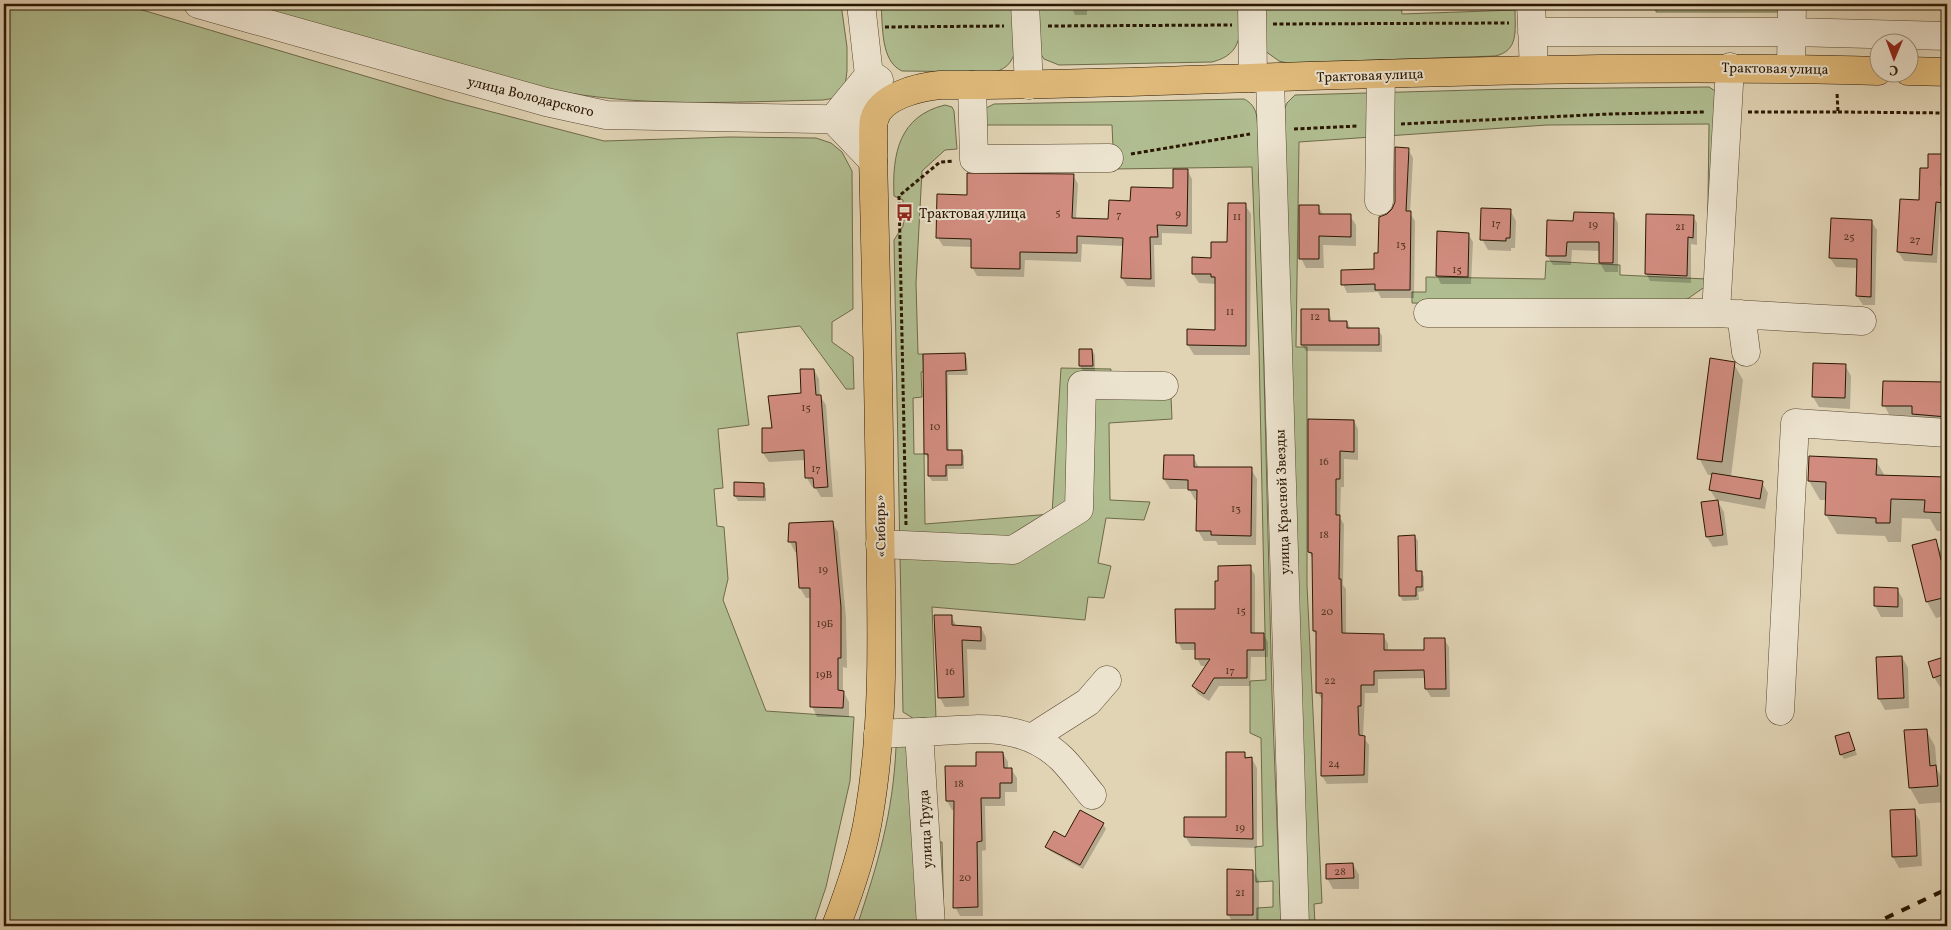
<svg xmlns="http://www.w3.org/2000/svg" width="1951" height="930" font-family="Vollkorn,serif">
<rect width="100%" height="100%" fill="#e1d4b5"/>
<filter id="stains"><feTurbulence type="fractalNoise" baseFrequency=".004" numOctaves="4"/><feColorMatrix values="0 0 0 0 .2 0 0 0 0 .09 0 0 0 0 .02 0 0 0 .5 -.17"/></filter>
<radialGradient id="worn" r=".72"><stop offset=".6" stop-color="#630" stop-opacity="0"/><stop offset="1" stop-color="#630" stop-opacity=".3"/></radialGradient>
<path fill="#b0bd90" stroke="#6e6a49" d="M4,4H122L446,100L604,141L729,137L816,138L831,143L842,152L852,171L853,309L832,322V342L853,357L854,389H846L800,326L737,333L749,425L718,429L723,488L714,489L717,526L724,527L728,579L723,600L766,711L854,717L850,781L826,887L813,926H4Z
M248,4H841L847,47V71L845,86L835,98L823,100C730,102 640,108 548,89Z
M881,4H900L901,6L1017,4C1016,28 1024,66 994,72L902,71C880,61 883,25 881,4Z
M1032,4H1045V8L1150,9V4H1241C1240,32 1244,54 1212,62L1059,65L1044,59L1037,48Z
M1261,4H1272L1273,6L1401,5L1402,14L1515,10C1515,30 1519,51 1495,56L1287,63L1279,61L1265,51Z
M1656,4H1787L1786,12H1656Z
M1709,87L1715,91L1706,286L1686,300L1579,307L1412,303V292H1426V277L1545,279L1546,261L1620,265V275L1707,279L1709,124L1547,125L1299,142L1296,347H1307V585L1322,903L1314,904L1315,925L1304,926L1283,112L1287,103L1295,95L1511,89Z
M1244,99C1258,106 1257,118 1258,132L1272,694L1281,926H1257V908L1273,907V881L1256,882L1255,847L1263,846L1261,738L1250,733V681L1266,680L1259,349L1252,167L1114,169L1112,125H984L986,108L994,104Z
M945,105L952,107L954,111L957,149L945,150L922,171L916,283L918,354H923L924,372H921L922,397L913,398L914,454H924L925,524L1052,514L1061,368L1111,369L1110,375H1170L1172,419L1109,423L1110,500L1150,502L1144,520L1106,518L1098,563L1111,566L1104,598L1088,597L1085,620L932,607L936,719L919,722L903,712L894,240L903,226L905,213L909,216V205H903V200L894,196C892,154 899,116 945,105Z
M912,741L934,842H942L944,926H857C878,863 893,814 896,747Z"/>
<path fill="#0003" d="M1070,4H1087V15H1075Z
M1408,149L1413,158L1410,213L1415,221L1414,298H1381L1378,292L1347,293L1343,284L1376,271L1388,215L1393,210Z
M1929,155H1947V211H1940L1937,263L1904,261L1898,252L1920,201L1929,170Z
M1187,170L1192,179V234L1162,233V245H1154L1155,287L1127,286L1122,278L1124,246L1082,244L1081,262L1025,260L1024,277L977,276L972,267V247L943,246L938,238L968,196L1073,175L1078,184L1076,219L1110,221L1131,202L1174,190Z
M1245,205L1251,214L1250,355H1194L1188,345L1216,331L1217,284L1199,283L1193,274L1229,243Z
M1318,206L1324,216H1350L1356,225V246L1323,245L1324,268H1306L1301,258Z
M1510,210L1516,221L1515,248H1511V251L1488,250L1482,239Z
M1613,214L1618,223V272H1605L1600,263V251L1572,250L1571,265H1553L1547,256L1575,222Z
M1693,216L1697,223V245L1691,244V283L1650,281L1646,273Z
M1871,221L1877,230L1875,305H1863L1857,296L1858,268L1836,267L1830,258Z
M1439,233L1468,234L1473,242L1471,284H1441L1437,276Z
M1943,308H1947V335L1943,330Z
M1329,311L1332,322H1347L1351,329H1378L1382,336V352L1306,351L1302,345Z
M1092,350L1095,355V371H1083L1080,366Z
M965,354L967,359L968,375H948L949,451H961L964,456V469H948V481H932L929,476V459L925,454L924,355Z
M1734,364L1743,380L1731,477L1762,483L1768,493L1765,509L1717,500L1724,512L1728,545L1713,547L1707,537L1717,501L1710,490L1713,475H1708L1699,458Z
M1845,365L1851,376L1850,409L1819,407L1813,397Z
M814,370L819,379L820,396L826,405L833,497H821L815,487H812L807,478L806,460L769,462L763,453V430L773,429L802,394Z
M1884,382L1947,384V431L1892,420L1884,405Z
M1309,420L1354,421L1358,429V460L1344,459V487H1341L1340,518L1344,524L1343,585L1346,589V635H1383L1388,644V651H1425L1444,639L1449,647L1450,697H1431L1426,689V678L1378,679V693H1365L1363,737L1369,745L1368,783L1327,784L1322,776L1323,701L1318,693V637L1314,631L1313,559L1309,552Z
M1193,456L1199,468L1251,469L1257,479L1256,545H1218L1216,541H1204L1198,531V500H1195L1189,489H1170L1164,479Z
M1876,461L1885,476L1947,478V531H1937L1930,519L1902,518L1901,542H1888L1885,536L1837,534L1826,515L1827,500H1820L1809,481Z
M763,484L766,489V501H738L735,496Z
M832,522L838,532L846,618L847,668L843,667V691L849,702V717H817L812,706L811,598H806L800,588L798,552H795L790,542Z
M1415,536L1418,541V572H1421L1424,577V591L1418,592L1419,600L1403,601L1400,596Z
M1935,541L1947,563V615L1936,618L1927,602Z
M1250,567L1255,575V634H1263L1268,642V657H1251L1250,686H1219L1209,701L1198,694L1193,686L1206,666H1201L1197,658L1196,650H1182L1178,642L1217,610Z
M1897,589L1903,599V617H1881L1875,606Z
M951,616L956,625L981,628L986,637V650L967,649L969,706L945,707L940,698Z
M1947,640V685L1940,687L1934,677L1947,657L1942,642Z
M1902,657L1908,668L1909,708L1885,710L1879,699L1878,658Z
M1926,730L1935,746L1937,769L1945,783L1946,802L1919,804L1910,788Z
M1849,733L1857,755L1844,759L1841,754Z
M1003,753L1008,762V769H1011L1017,778V792H1005V806H985L986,850L982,851L983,916H960L955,907V810H952L947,801L978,767Z
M1244,753L1247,759H1252L1257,768V848L1191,846L1185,836L1227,818Z
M1914,811L1920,821L1922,866L1899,868L1893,857L1891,812Z
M1103,824L1106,829L1083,869L1050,851L1047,847Z
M1353,864L1359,875V889H1333L1327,878Z
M1253,871L1259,881V925H1234L1228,914Z
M1362,925L1363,926H1321Z"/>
<path fill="#d18c7f" stroke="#2b1702" d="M1395,147L1409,148L1406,211H1411L1410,290H1375V284L1341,285V270L1374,269V253H1378L1379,217L1387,214L1392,209L1395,202Z
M1928,154H1942L1941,186H1945L1944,203L1936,202L1932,255L1897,252L1900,199L1919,200L1920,168H1928Z
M1173,169H1188L1187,226L1157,225L1158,237H1150L1151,279L1121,278L1123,238L1077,236V253L1020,252V269L971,268V239L936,238L937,194L967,195V173L1074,174L1072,218L1108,219L1109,200L1130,201L1131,187L1173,188Z
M1228,203H1246V346L1187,345V329L1215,330V277H1211V274H1192V257L1211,258V242H1227Z
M1299,205H1319V214H1351V237L1319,236V259H1299Z
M1481,208L1511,209L1510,238H1506V241L1480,240Z
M1574,212L1614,213L1613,263H1599V242H1567L1566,256H1546L1547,220L1573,221Z
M1646,214L1694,215L1693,238L1688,237L1687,276L1645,274Z
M1831,218L1872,220L1871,297L1856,296L1857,259L1829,258Z
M1437,231L1469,233L1468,277L1436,276Z
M1301,309H1329V321H1347V328H1379V345H1301Z
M1079,349H1092L1093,366H1079Z
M965,353L966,370L946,371L947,450H962V465H946V476H928V454H924L923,354Z
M1710,358L1735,362L1722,462L1697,459Z
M1813,363L1846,364L1845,398L1812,397Z
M800,369H814L816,395H821L828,487L814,488L813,478H805L804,450L762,453V428H772L768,396L801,393Z
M1883,381L1947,382V417L1912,414V406H1882Z
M1308,419L1354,420V452L1340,451V479H1336V515H1340L1339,579H1341L1342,633L1384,634V650H1424V638H1445L1446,689H1425L1424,670L1374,671V685H1361V706H1358L1359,735L1365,736L1364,775L1321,776L1322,693H1316V631H1313L1312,553L1308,552Z
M1164,455H1194V467H1252L1251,536L1211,535V531H1196L1197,490H1188V480L1163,479Z
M1809,456L1877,459L1876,475L1947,477V513L1924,512L1925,500L1891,499L1890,523H1876V518L1825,515L1826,482L1808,481Z
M1712,473L1763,481L1760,499L1709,490Z
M734,482L764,483V497L734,496Z
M1718,500L1723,535L1706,537L1701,502Z
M833,521L841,607V658H838V690L844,691L843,708L810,707V588H799L796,542H788L789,523Z
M1415,535L1416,571H1422V587H1416V596H1399L1398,536Z
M1936,539L1941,560L1947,559V597L1926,602L1912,545Z
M1251,565V633H1264V650H1247V678H1214L1204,694L1192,686L1210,659H1195V643H1176L1175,609H1215V581H1218V566Z
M1874,587L1898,588V607L1874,606Z
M934,615H952V625L981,627V641L962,640L964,697L938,698Z
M1902,656L1904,698L1878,699L1876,657Z
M1947,656V673L1933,678L1928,662Z
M1927,729L1930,766L1936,765L1938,786L1909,788L1904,730Z
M1849,732L1855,750L1840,755L1835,736Z
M976,752H1003L1004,768H1012V783H1000V798H981L982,841L977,842L978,907L953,908L954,801H946L945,766H976Z
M1226,752H1245V758L1252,757L1253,839L1184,837V817H1226Z
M1915,809L1917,856L1892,857L1890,810Z
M1080,810L1104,823L1080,865L1045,847L1054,831L1065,837Z
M1353,863L1354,878L1326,879V864Z
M1227,869L1253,870V915H1227Z"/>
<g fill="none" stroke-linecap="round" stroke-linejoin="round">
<defs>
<path id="minor" d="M198,4L546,102L606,115L874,120L861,4
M1025,4L1029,85
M1252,4L1253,78
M1531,4L1534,69
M1532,32H1792L1947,36
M1791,68L1792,4
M1270,78L1295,926
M972,85L974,159L1109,158
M873,161L833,119L870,74L879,80
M1379,201L1381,74
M1428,313H1716L1730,67
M1716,313L1862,321
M1741,314L1746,352
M880,544L1013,550L1079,509L1082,385L1164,386
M1780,711L1795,423L1947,433
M919,732C971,730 1021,719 1062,759C1073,770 1082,783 1092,795
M878,734L919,732L931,926
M1033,737L1088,702L1107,680"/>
<path id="highway" d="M1908,71L1947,72
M836,926C850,890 863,853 869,814C886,715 881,614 880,515C879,395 876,276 873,156C874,145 872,131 874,120C880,96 919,87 940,85C1044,86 1148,81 1251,78C1461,71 1669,65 1878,71"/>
</defs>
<use href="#minor" stroke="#58462f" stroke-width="29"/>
<use href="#highway" stroke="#2b1702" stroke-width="29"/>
<path stroke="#2b1702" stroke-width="3" stroke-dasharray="4 2.5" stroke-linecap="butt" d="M1273,24L1509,23
M1048,26L1232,25
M885,27L1004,26
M1748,112H1838L1837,92
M1838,112L1947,113
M1401,124L1609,114L1705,112
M1294,129L1358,126
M1131,154L1250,134
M906,525L899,196L940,162L954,161"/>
<use href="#minor" stroke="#ece3cf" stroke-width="28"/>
<use href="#highway" stroke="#e0ba7a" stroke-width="28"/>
<path stroke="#2b1702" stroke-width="4" stroke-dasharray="9 9" stroke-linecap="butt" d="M1869,926L1947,889"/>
</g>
<defs>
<symbol id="bus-bare" viewBox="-9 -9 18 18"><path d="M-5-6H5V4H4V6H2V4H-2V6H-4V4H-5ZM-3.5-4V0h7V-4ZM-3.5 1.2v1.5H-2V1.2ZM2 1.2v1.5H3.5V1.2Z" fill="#8f2418" stroke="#ece3cf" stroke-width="2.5" paint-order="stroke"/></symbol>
</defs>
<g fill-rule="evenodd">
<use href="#bus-bare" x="892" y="200" width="25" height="25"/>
</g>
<g text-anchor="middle" stroke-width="4" stroke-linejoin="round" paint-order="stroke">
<g font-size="11" fill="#543421">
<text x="1058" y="216">5</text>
<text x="1178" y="217">9</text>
<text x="1119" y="218">7</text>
<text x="1237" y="220">11</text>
<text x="1496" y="227">17</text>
<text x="1593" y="228">19</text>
<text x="1680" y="230">21</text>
<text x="1849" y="240">25</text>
<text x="1915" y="243">27</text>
<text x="1401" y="248">13</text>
<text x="1457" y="273">15</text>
<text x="1230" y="315">11</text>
<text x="1315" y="320">12</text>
<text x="806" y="411">15</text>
<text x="935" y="430">10</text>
<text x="1324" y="465">16</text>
<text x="816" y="472">17</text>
<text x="1236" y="512">13</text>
<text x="1324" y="538">18</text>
<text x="823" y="573">19</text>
<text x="1241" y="614">15</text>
<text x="1327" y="615">20</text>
<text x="825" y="627">19Б</text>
<text x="1230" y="674">17</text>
<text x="950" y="675">16</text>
<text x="824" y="678">19В</text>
<text x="1330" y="684">22</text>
<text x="1334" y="767">24</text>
<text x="959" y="787">18</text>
<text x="1240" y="831">19</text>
<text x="1340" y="875">28</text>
<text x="965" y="881">20</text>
<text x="1240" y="896">21</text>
</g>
<g font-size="14" fill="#2b1702" stroke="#ece3cf">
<text transform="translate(1775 68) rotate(1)" y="5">Трактовая улица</text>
<text transform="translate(1370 75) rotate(-2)" y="5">Трактовая улица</text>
<text transform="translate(531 96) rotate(14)" y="5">улица Володарского</text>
<text transform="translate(1282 502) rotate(-92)" y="5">улица Красной Звезды</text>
<text transform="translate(880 526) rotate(-91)" y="5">«Сибирь»</text>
<text transform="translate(925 829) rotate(-93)" y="5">улица Труда</text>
</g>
<g font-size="14" fill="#2b1702" stroke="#ece3cf" text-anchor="start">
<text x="919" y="218">Трактовая улица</text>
</g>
</g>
<rect width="1951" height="930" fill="none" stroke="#e1d4b5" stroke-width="20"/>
<rect x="5" y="5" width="1941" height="920" fill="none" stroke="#2b1702" stroke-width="2.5"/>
<rect x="10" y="10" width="1931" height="910" fill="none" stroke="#2b1702"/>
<g transform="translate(1894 58) rotate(181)"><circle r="24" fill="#ece3cf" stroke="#9f917d"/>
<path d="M0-4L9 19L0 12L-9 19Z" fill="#8f2418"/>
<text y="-8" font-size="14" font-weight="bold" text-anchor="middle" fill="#2b1702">С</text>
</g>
<rect width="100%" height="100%" filter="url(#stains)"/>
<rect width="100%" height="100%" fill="url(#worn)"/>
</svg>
